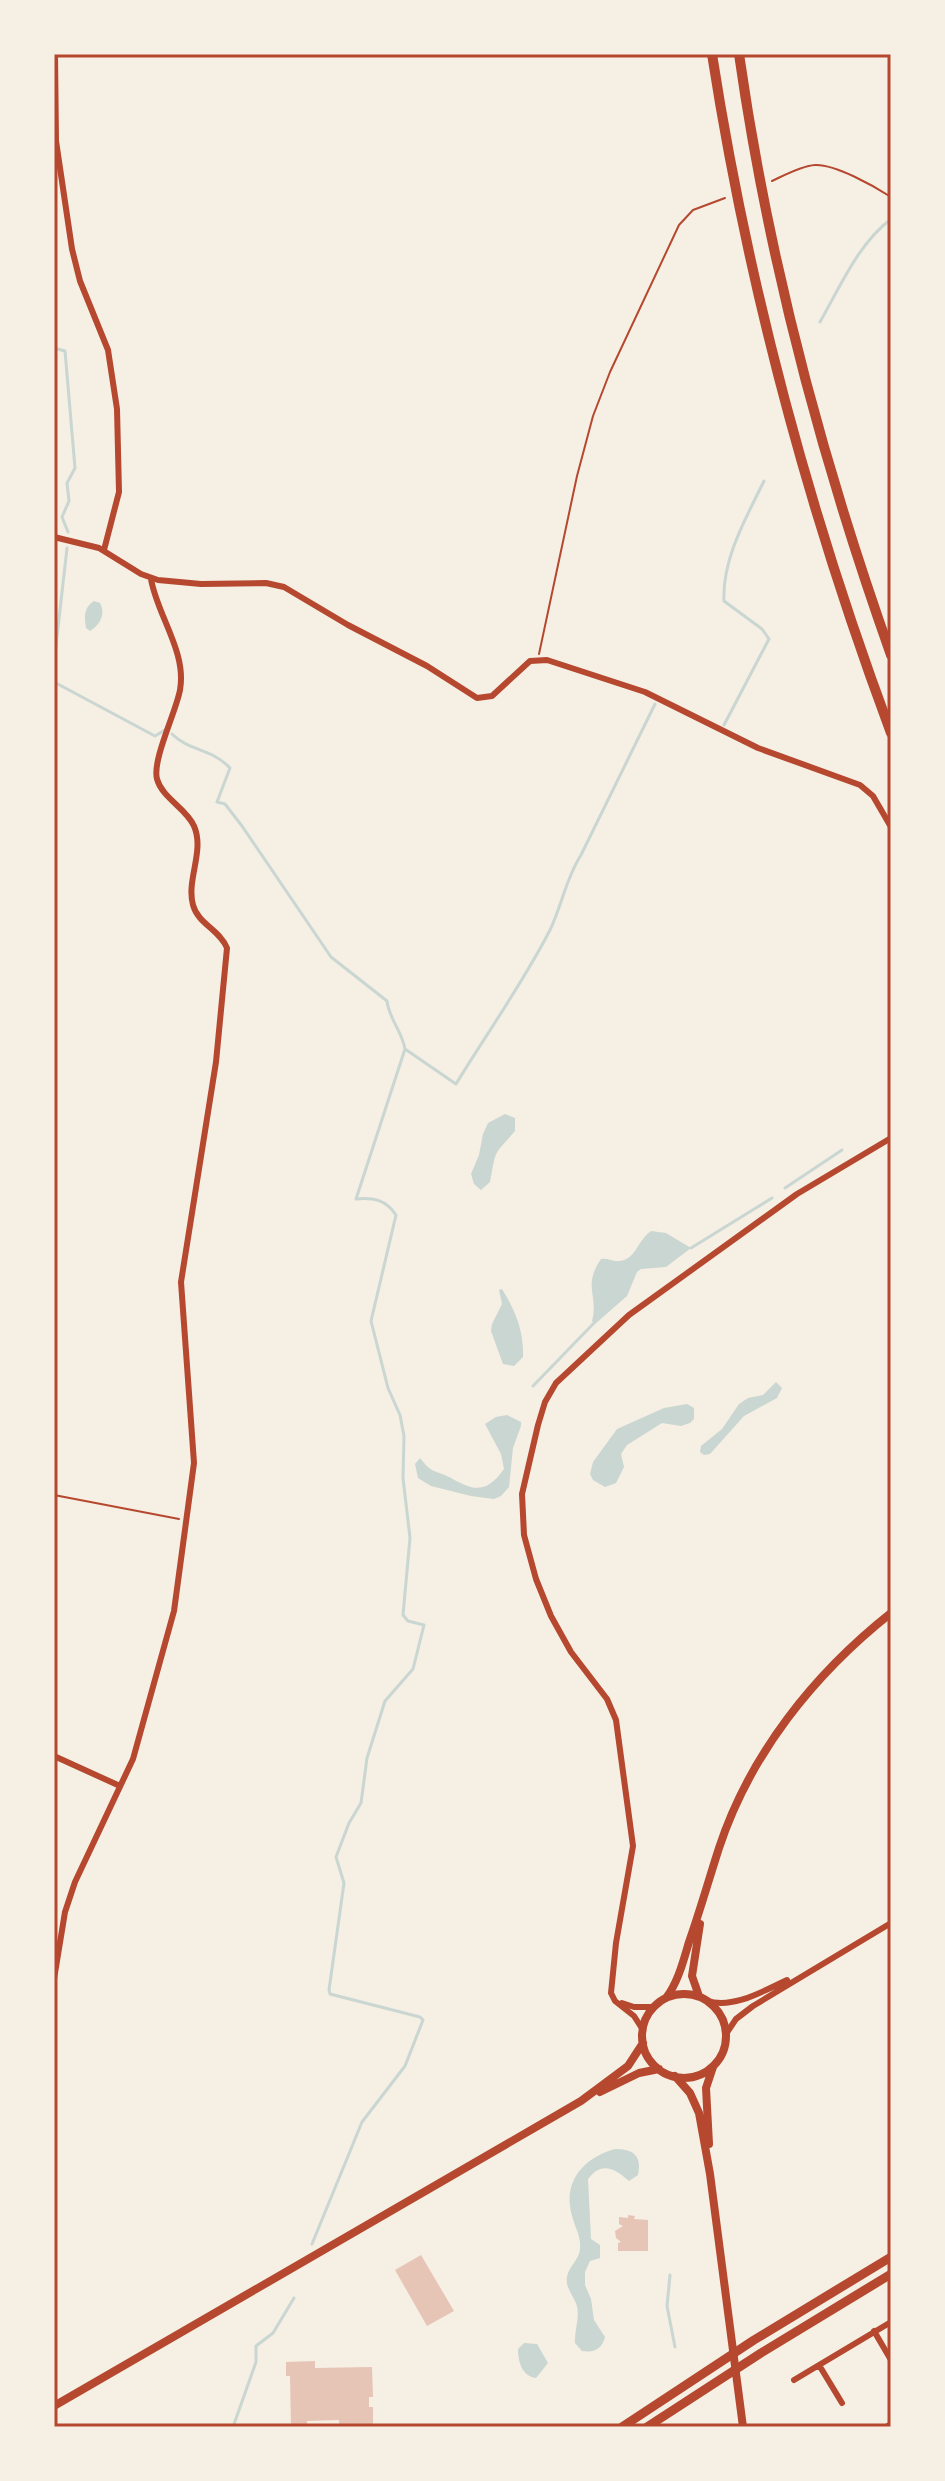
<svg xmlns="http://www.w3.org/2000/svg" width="945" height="2481" font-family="Cabin,sans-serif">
<rect width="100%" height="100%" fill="#f6efe4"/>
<path fill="#c9d6d2" d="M94,601L100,603C106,614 100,625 90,631L86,628C84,617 84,607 94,601Z
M505,1114L515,1118V1131C492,1158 497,1147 490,1182L481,1190L474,1184L471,1174L479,1155L483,1134L488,1123Z
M651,1231L666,1233L691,1248L666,1267L641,1269L637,1272L627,1296L595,1324L592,1321C599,1295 582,1287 601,1259C608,1258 613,1262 620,1261C636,1259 637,1241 651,1231Z
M502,1289C515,1310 524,1331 523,1357L514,1366L503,1364L491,1331L492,1324L502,1304L499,1290Z
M776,1382L782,1388L777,1398L744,1416L710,1454L704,1455L700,1452L701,1446L722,1429L739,1404L748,1398L763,1395Z
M687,1404L694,1408V1419L690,1423L681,1426L662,1423L627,1445L621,1454L624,1467L616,1483L605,1487L593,1480L590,1474L593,1462L617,1429L664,1408Z
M507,1415L521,1422V1426L513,1448L509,1487L501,1496L494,1499L471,1496L431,1486L418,1478L415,1464L420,1458C433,1475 434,1469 451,1478C474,1491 486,1494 504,1469L501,1454L485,1424L496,1417Z
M615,2149C634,2149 642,2156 638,2175L629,2181C615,2168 601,2161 588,2179L591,2239L600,2245V2258L590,2261L585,2272V2285L591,2299L594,2320L605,2337C602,2349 594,2353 582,2351L575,2343C574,2331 580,2319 577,2306C574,2296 565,2288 567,2277C569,2266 579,2260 580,2249C581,2236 576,2230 573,2219C561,2184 582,2158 615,2149Z
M524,2343L537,2344L548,2363L536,2378C522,2376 518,2362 518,2349Z"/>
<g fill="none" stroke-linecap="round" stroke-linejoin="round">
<path stroke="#c9d6d2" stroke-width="3" d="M820,322C840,287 858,244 891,219
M54,348L65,351L75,468L67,483L69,501L62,517L68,532
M54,663L67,548
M54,682L155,736L165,730
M724,725L769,639L762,629L724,601C722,559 746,518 764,481
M172,734C189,751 211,748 230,768L217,802L225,804L242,826L331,957L387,1001C389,1019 402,1031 405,1049L356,1199C374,1197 386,1200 396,1215L371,1321L388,1388L400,1415L404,1436L403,1478L410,1538L403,1615L408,1621L424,1625L413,1669L385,1701L367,1758L361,1803L349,1823L336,1857L344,1883L329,1990L330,1994L420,2017L423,2020L405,2066L362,2122L312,2244
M405,1049L456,1084C487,1033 523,983 550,930C562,905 566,878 581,855L655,704
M785,1188L842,1150
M691,1248L772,1198
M533,1386L594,1323
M670,2275L667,2306L675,2347
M233,2427L256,2362V2346L273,2333L294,2298"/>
</g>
<path fill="#e6c5b7" d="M628,2215L635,2216L634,2219L648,2220V2251H618V2243L621,2242L616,2238L615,2231L623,2226L619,2224V2217L628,2218Z
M421,2255L454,2311L427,2326L395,2270Z
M315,2361V2368L372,2367L373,2397H369V2407H373V2426L339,2427V2420L307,2421V2427H291L290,2376H286V2362Z"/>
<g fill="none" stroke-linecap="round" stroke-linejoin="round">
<path stroke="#b5482f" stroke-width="2" d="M772,181C785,175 801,166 815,165C835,164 874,186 891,197
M539,654L577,476L593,416L610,372L679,225L693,210L725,198
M54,1495L179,1519"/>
<path stroke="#b5482f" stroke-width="6" d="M55,54L56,141L72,249L80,281L108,350L117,409L119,492L104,550
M54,537L99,548L141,574L158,580L201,584L266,583L284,587L348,625L427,666L477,698L492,696L530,661L547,660L645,692L758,748L860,785L873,796L891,827
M54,1756L120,1786
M54,1979L65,1912L75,1882L133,1759L174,1611L194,1463L181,1282L216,1062L227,948C220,930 198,924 193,905C186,880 205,851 194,826C186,808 162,798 157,779C152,760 176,712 180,690C187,652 157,615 151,579
M707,2001C734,2009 763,1991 787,1980
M622,2003L634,2007H654
M643,2030L634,2016L615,2001L611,1993L616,1943L633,1846L616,1720L607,1699L571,1652L551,1616L536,1579L524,1535L522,1494L538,1425L545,1402L556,1383L629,1315L797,1194L891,1138
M726,2034L736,2019L753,2006L891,1923
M874,2331L891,2360
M819,2365L842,2403
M794,2380L891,2322
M886,2427L891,2424"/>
<path stroke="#b5482f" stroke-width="8" d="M642 2036a42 42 0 1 1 84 0a42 42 0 1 1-84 0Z
M699,1996L692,1976L700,1924
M666,1998C678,1982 683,1962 689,1942C700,1911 709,1879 719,1848C750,1754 814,1674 891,1613
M675,2076L690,2093L699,2113L710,2174L743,2427
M600,2092L639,2073L659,2069
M709,2144L706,2088L713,2067
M54,2406L581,2101L628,2066L643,2043"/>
<path stroke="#b5482f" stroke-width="9" d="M622,2427L754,2340L891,2257
M647,2427L761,2353L891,2274"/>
<path stroke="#b5482f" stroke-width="10" d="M712,54C748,286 809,513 891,733
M739,54C768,258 822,461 891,655"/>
</g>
<rect width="945" height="2481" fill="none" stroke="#f6efe4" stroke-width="112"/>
<rect x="56" y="56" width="833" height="2369" fill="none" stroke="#b5482f" stroke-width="3"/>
</svg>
